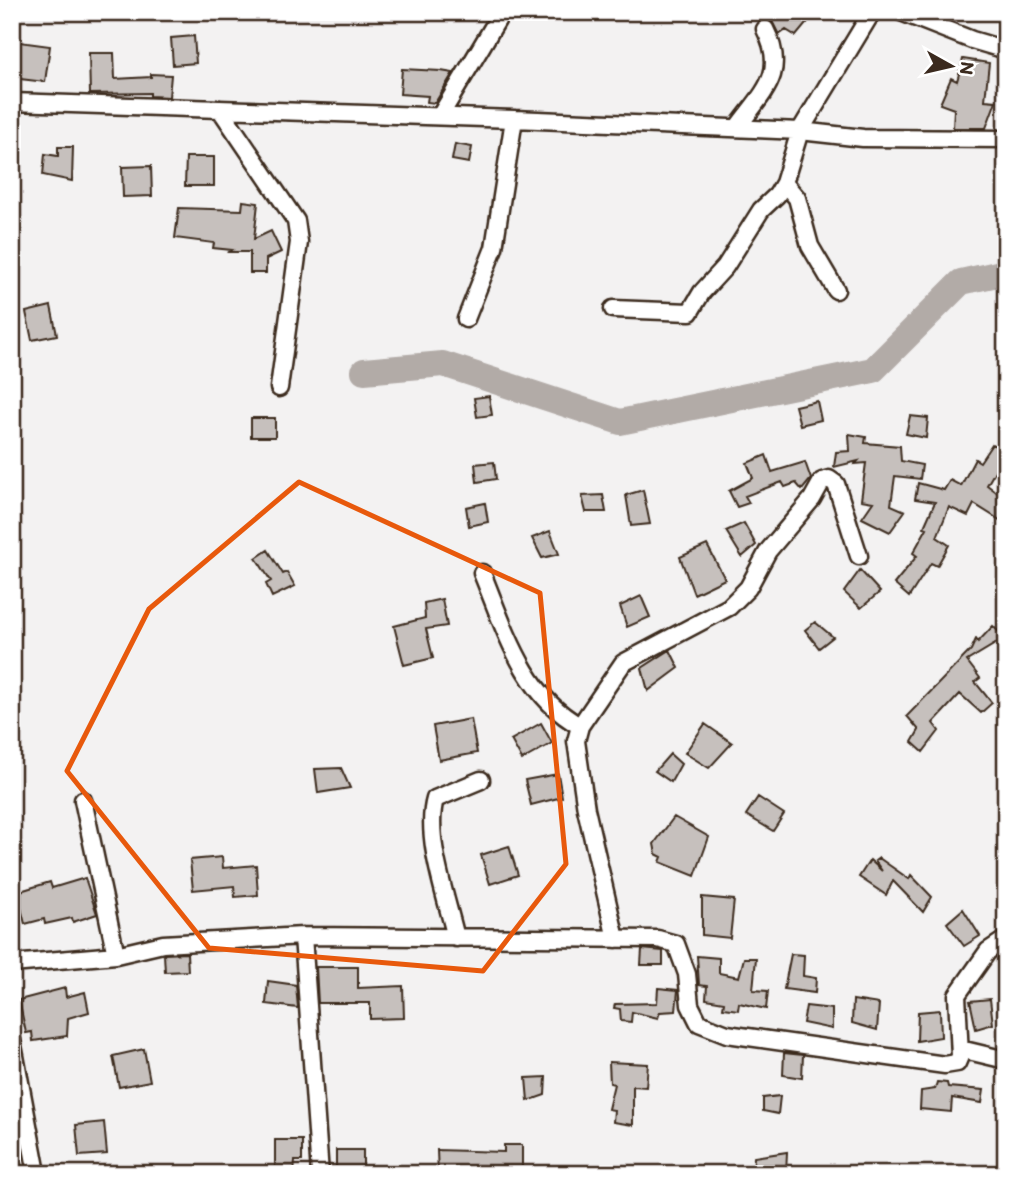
<svg xmlns="http://www.w3.org/2000/svg" width="1018" height="1186" font-family="Itim,sans-serif">
<rect width="100%" height="100%" fill="#f3f2f2"/>
<filter id="ink" filterUnits="userSpaceOnUse"><feTurbulence type="fractalNoise" baseFrequency=".0143" numOctaves="2"/><feDisplacementMap in="SourceGraphic" scale="14" xChannelSelector="R" yChannelSelector="G"/><feConvolveMatrix kernelMatrix="1 2 1 2 8 2 1 2 1" color-interpolation-filters="sRGB"/></filter>
<g filter="url(#ink)">
<g fill="none" stroke-linecap="round" stroke-linejoin="round">
<path stroke="#b2aba7" stroke-width="26" d="M364,371L443,364L620,422L873,370L961,282L1006,272"/>
</g>
<path fill="#c6c0bd" stroke="#3b2a1e" stroke-width="2" d="M774,12H806L811,18L796,36L786,30L779,35L772,21L765,17Z
M194,36L196,63L173,65L171,38Z
M12,41L50,46L45,82L12,78Z
M89,53H114L115,79L151,77V74L171,75L169,97L150,96V93L90,94Z
M963,59L989,63L985,100L996,101L986,128H953L954,109L940,104L951,78L957,81Z
M402,69L441,71L453,73L435,103L427,102L428,96L400,94Z
M455,144L472,147L469,163L452,160Z
M58,147H73L72,181L43,175L45,154L58,156Z
M186,157H214V186H185Z
M151,166L152,196L123,197L122,167Z
M243,201L258,203L254,239L271,231L281,252L266,259V273H250V252H229L232,250L213,248L214,243L175,238L179,208L242,210Z
M51,306L57,335L32,340L26,312Z
M489,396L492,415L477,417L474,398Z
M817,401L821,420L800,425L795,406Z
M910,416L928,418L926,438L906,434Z
M251,418H275V437H251Z
M849,434L866,437L865,443L900,446L901,461L922,465L920,479L895,476L891,505L905,511L890,532L862,518L873,502L861,500L866,463L855,464L858,461L834,467L836,452L850,451Z
M992,444L1006,452L987,485L1006,499V524L974,504L968,516L949,507L937,537L949,545L937,566L931,563L909,597L894,584L917,556L913,553L927,528L924,527L935,502L915,499L918,483L944,490L950,480L961,486L975,459L980,462Z
M766,455L772,472L805,462L811,479L802,490L796,483L785,487L782,482L745,496L749,503L737,507L729,491L753,478L747,463Z
M494,462L496,479L477,482L475,464Z
M643,490L650,524L631,526L626,495Z
M603,495L606,512H586L582,496Z
M485,503L488,522L469,526L466,507Z
M744,523L756,545L742,557L726,531Z
M550,531L559,554L542,558L532,538Z
M707,545L725,579L694,594L680,557Z
M268,550L283,574L287,572L295,586L272,597L266,584L271,581L256,558Z
M860,570L880,592L861,608L844,592Z
M641,596L650,617L627,627L620,606Z
M442,599L447,626L426,629L433,658L404,665L394,626L425,618L424,603Z
M815,622L833,637L819,648L805,630Z
M993,626L1005,638L967,661L980,678L975,682L992,703L981,713L960,694L933,723L939,731L923,752L912,742L919,730L907,716L971,650L976,639L978,642Z
M670,650L679,668L648,691L642,668Z
M471,719L477,753L439,760L433,726Z
M541,723L552,743L522,760L511,740Z
M705,724L732,743L709,768L685,753Z
M670,754L681,764L671,782L655,771Z
M341,768L350,788L318,793L315,769Z
M558,774L562,797L531,805L525,780Z
M758,797L784,814L773,831L746,815Z
M674,817L709,837L695,876L660,862L662,857L656,854L654,844Z
M509,846L518,875L490,884L481,855Z
M222,857L223,868L256,865L258,895L235,897L234,886L193,890L190,860Z
M879,858L909,879L911,875L932,897L923,912L893,881L886,895L859,877L870,860L882,871L875,861Z
M85,878L97,914L73,922L72,918L45,924L44,919L25,924L17,892L50,882L52,888Z
M702,897L734,900L730,938L702,935Z
M963,909L980,936L964,946L947,923Z
M642,949L663,951V965H641Z
M187,953L188,971L165,972L164,954Z
M791,954L804,955L803,976L816,978L815,993L784,989Z
M697,956L719,958V973L739,977L744,958H756L753,990L768,991L766,1009L739,1003L738,1010L723,1008L724,1002L706,999L707,986L699,985Z
M316,967H358V988L403,986L404,1018L370,1019V1003H318Z
M268,981L296,985L298,1008L266,1004Z
M65,988L66,997L85,992L89,1012L68,1018L67,1036L33,1041L32,1032L26,1033L19,1000Z
M658,988L678,990L676,1011L660,1012L658,1018L632,1012L631,1022L621,1021L620,1009L614,1008L615,1004L657,1003Z
M990,999L993,1024L976,1029L970,1001Z
M853,1000L879,1004L877,1030L852,1023Z
M806,1006L832,1009V1029L803,1023Z
M940,1010L941,1037L917,1041L918,1012Z
M144,1049L150,1081L119,1087L113,1056Z
M784,1053L803,1055L802,1078L783,1075Z
M609,1062L648,1064L646,1087L633,1086V1125L613,1122L614,1110L608,1109L614,1084L610,1083Z
M546,1077L545,1095L528,1101L526,1078Z
M937,1082L947,1083L948,1087L984,1090L982,1103L952,1098L951,1112L920,1109L921,1091L935,1089Z
M780,1096L778,1114L763,1111V1098Z
M104,1122L107,1154L79,1156L76,1125Z
M275,1140H302V1161H295L294,1174H275Z
M504,1145H522V1174H438L437,1150L504,1152Z
M336,1150H363V1174H336Z
M787,1152L786,1174H753L754,1157Z"/>
<g fill="none" stroke-linecap="round" stroke-linejoin="round">
<defs>
<path id="minor" d="M901,12L972,40L1006,50
M12,102L514,119L800,131L863,138L1006,139
M220,109L296,221L299,242L279,388
M440,116L502,12
M737,128C763,92 788,74 765,29
M836,290L810,246L797,198L784,183L800,131L872,12
M613,309L690,312L702,292L725,267L761,210L777,195L784,183
M466,319L494,248L514,119
M482,573C505,629 524,696 580,726
M83,800L116,955
M303,936L320,1174
M456,938C447,899 424,837 435,799L481,780
M616,939L586,809L576,741L580,726L623,663L729,607L748,588L768,551L812,499L822,481L829,479L836,484L859,556
M12,964L116,955L163,944L303,936L658,939L676,944L687,974L690,1005L699,1023L727,1034L945,1065L957,1063L960,1056L957,995L988,951L1006,939
M12,1040L37,1173
M960,1049L1006,1060"/>
</defs>
<use href="#minor" stroke="#3b2a1e" stroke-width="21"/>
<use href="#minor" stroke="#fff" stroke-width="16"/>
</g>
</g>
<path fill="none" stroke="#e8590c" stroke-width="5" stroke-linejoin="round" d="M299,482L540,593L566,864L483,971L209,948L67,771L149,609Z"/>
<rect width="1018" height="1186" fill="none" stroke="#fff" stroke-width="42"/>
<rect x="21" y="21" width="976" height="1144" fill="none" stroke="#3b2a1e" stroke-width="2.5" filter="url(#ink)"/>
<g transform="translate(951 66) rotate(98)" stroke="#ffffff" stroke-width="5" paint-order="stroke">
<path d="M0-5L12 26L0 18L-12 26Z" fill="#3b2a1e"/>
<text y="-10" font-size="19" font-weight="bold" text-anchor="middle" fill="#3b2a1e">N</text>
</g>
</svg>
